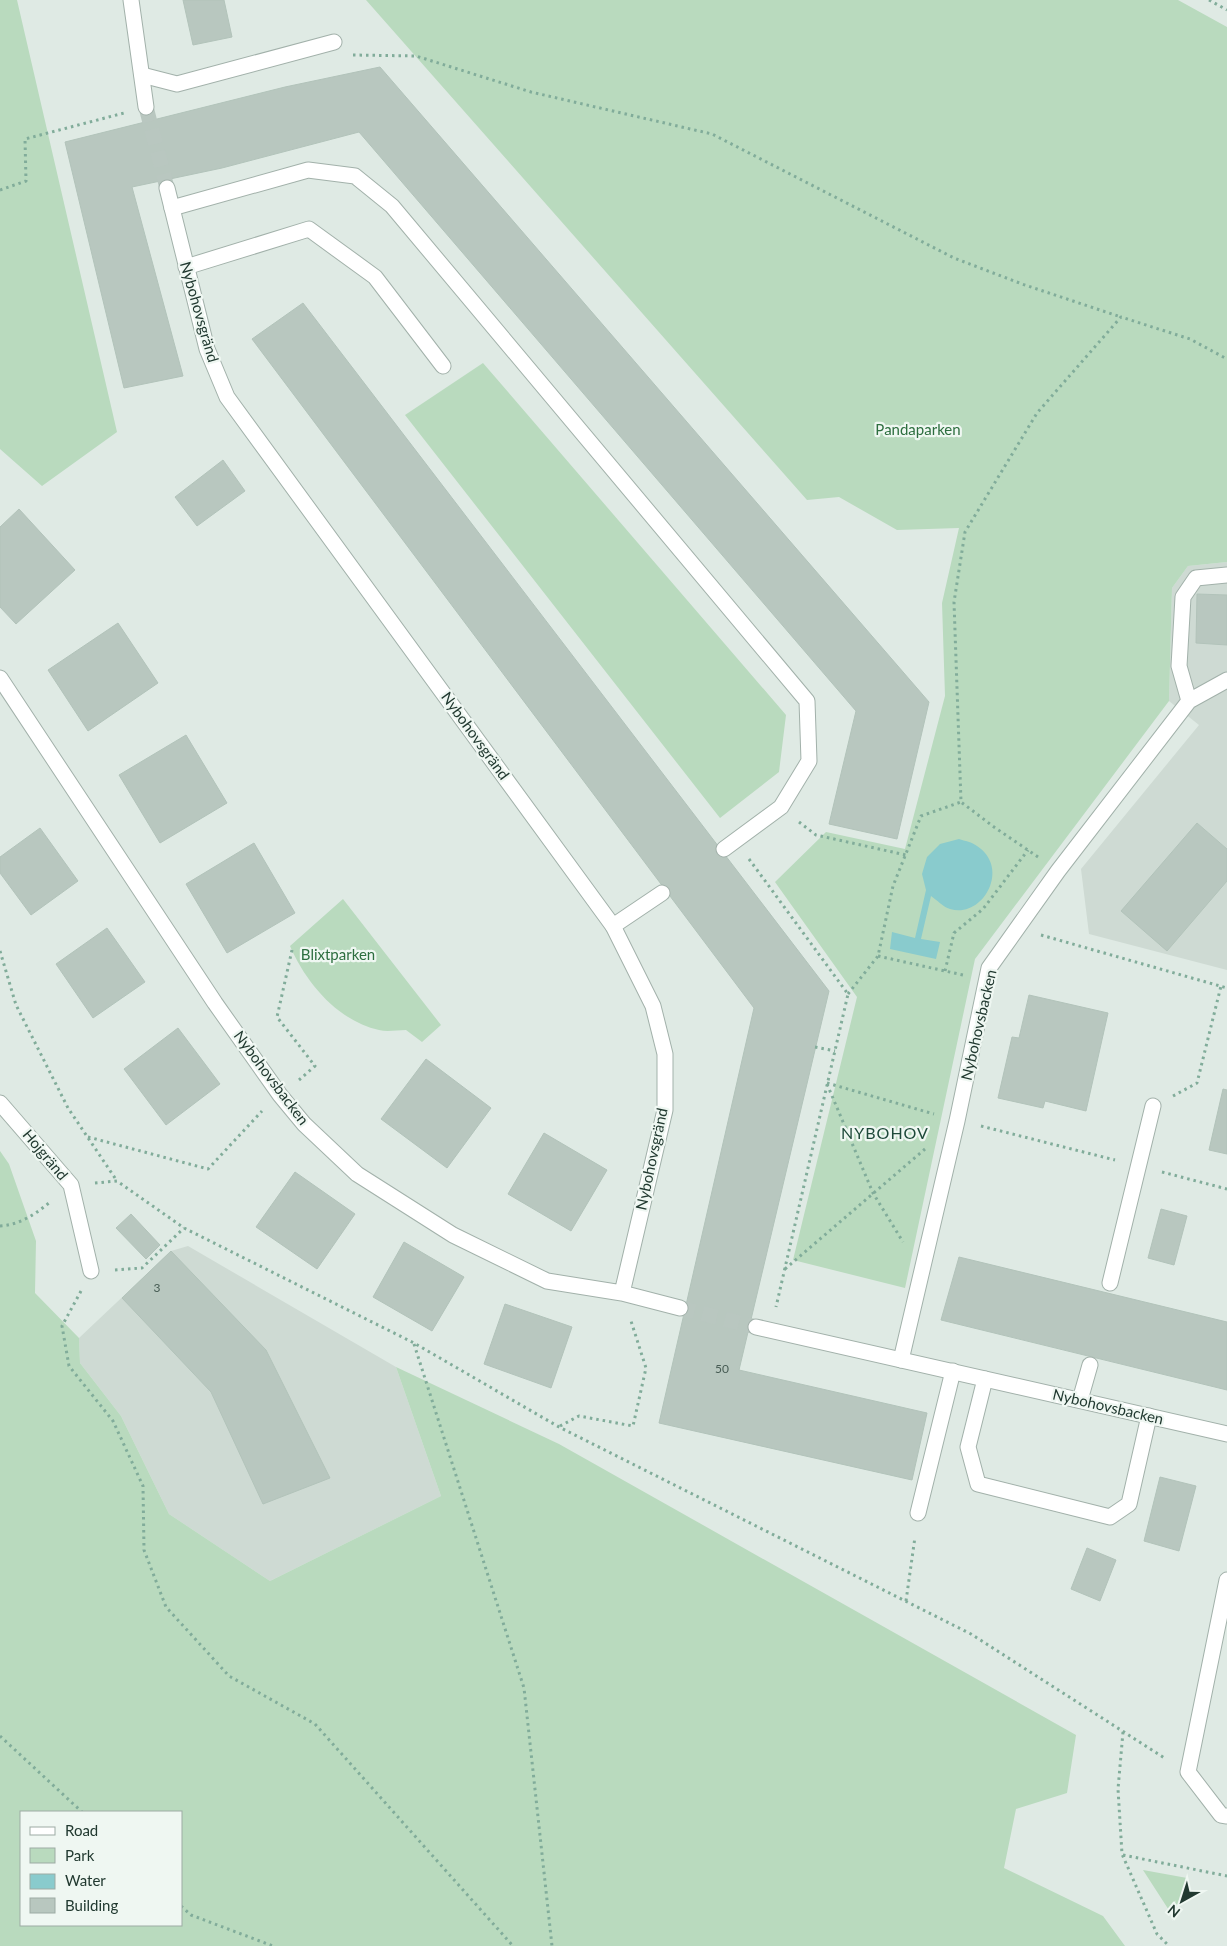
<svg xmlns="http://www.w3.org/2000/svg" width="1227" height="1946" font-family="Lato,sans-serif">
<rect width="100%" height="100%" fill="#dfeae4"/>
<path fill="#cedad3" d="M1227,562V970L1089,934L1081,869L1199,725L1169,701L1172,588L1188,566Z
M188,1246L396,1367L441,1496L270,1581L169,1514L121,1416L80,1363L79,1338L171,1251Z"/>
<path fill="#b9dabe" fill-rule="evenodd" d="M0,0H17L117,432L42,486L0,449Z
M366,0H1178L1227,27V562L1188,566L1172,588L1169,701L975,959L905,1288L793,1260L857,997L775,882L826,832L905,849L945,696L942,603L959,528L897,530L839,497L807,500Z
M483,363L786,715L779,772L720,818L405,415Z
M343,899L441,1025L422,1042L406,1030C397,1030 387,1032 379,1030C338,1021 306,983 290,946Z
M0,1151L9,1164L36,1241L35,1293L79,1338L80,1363L121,1416L169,1514L270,1581L441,1496L396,1367L559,1444L1076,1735L1067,1793L1016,1809L1004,1868L1103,1916L1125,1946H0ZM21,1812H181V1925H21Z
M1143,1870L1187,1878L1174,1918Z"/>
<path fill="#89cbcd" d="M959,839C965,841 972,842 977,846C1011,868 983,919 950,909C943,907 937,900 931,896L921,939L940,942L936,959L890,949L892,932L915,938L926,890L922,874L927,857L940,844Z"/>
<path fill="#b8c7bf" stroke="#b2c3ba" d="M183,0H224L232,37L193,45Z
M380,67L929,702L897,839L829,824L856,711L359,132L222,168L132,187L183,376L124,388L65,142L285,87Z
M303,303L829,991L739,1370L927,1413L912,1480L659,1423L754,1008L252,339Z
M223,460L245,491L197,526L175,497Z
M19,509L75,570L16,624L0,607V527Z
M1197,594L1227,595V645L1196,643Z
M118,623L158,683L88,731L48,670Z
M186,735L227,803L160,843L119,775Z
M1197,823L1227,849V881L1167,951L1121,911Z
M40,828L78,881L31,915L0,873V857Z
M254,843L295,913L227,953L186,884Z
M107,928L145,982L93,1018L56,964Z
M1029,995L1108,1013L1086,1111L1045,1101L1043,1108L998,1098L1012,1037L1019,1038Z
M178,1028L220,1084L166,1125L124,1069Z
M426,1059L491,1108L447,1168L381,1119Z
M1223,1089L1227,1090V1154L1209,1150Z
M544,1133L607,1170L571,1231L508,1194Z
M295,1172L355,1214L317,1269L256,1227Z
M1161,1209L1187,1216L1174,1265L1148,1258Z
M131,1214L160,1245L146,1259L116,1228Z
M404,1242L464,1277L432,1331L373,1297Z
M171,1251L266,1350L330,1478L263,1504L211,1392L122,1298Z
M959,1257L1227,1322V1390L941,1320Z
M505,1304L572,1327L551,1388L484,1364Z
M1160,1477L1196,1486L1179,1551L1144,1541Z
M1087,1548L1116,1560L1100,1601L1071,1589Z"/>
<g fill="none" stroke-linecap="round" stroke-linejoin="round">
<path stroke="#b9c7c0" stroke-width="15" stroke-dasharray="15 8" stroke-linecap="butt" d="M146,107L167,188
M680,1308L756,1327"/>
<defs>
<path id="service" d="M142,75L177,84L334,42
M172,208L308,170L355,176L392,206L807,701L809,761L781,807L724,849
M186,267L309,229L375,277L443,366
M1189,701L1179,666L1183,597L1196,578L1227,575
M613,926L662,893
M1110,1283L1153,1106
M901,1360L957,1121L989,968L1058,871L1189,701L1227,680
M985,1379L968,1447L978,1484L1110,1517L1129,1504L1149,1416
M1080,1400L1090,1365
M918,1513L953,1371
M1227,1580L1188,1772L1221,1815L1227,1816"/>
<path id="minor" d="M131,0L146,107
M167,188L207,349L227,397L613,926L653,1006L665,1054V1110L622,1293
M0,678L215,1003L280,1095L304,1124L357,1174L453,1235L547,1281L622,1293L680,1308
M0,1103L71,1185L91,1271
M756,1327L1227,1434"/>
</defs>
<use href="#service" stroke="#a2b1aa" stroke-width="17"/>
<use href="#minor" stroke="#a2b1aa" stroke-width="17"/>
<path stroke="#81ac9a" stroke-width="3" stroke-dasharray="2.5 4" stroke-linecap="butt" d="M1209,0L1227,10
M353,55L416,56L531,92L712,134L954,258L1022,284L1121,317
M0,190L26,181L25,139L124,113
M799,822L816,835L906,855
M1038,857L994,827L961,802L954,602L965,532L1037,413L1121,317L1190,339L1227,359
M749,859L848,994L776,1307
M1041,935L1227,988
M292,950L277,1017L315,1066L299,1080
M0,951L16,1005L68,1108L117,1181
M878,956L963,975
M945,971L954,933L983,909L1028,850
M848,994L878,956L893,886L921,816L961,802
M815,1047L835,1051
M827,1083L934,1114
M827,1084L873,1193L903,1242
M1173,1096L1197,1083L1221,986
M981,1126L1115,1160
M88,1137L208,1169L262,1111
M1162,1172L1227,1189
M95,1183L117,1181L184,1228L414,1343L559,1427L971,1634L1166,1759
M0,1226C19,1225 36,1214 50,1202
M785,1269L925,1149
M115,1270L142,1268L184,1228
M81,1291L62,1326L69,1366L113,1421L143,1486L144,1550L166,1607L229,1676L315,1724L513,1946
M414,1344L524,1688L552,1946
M560,1426L579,1416L633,1426L646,1368L631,1321
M906,1601L915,1537
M1123,1732L1118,1789L1122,1854L1157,1934L1169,1946
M0,1736L82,1812
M1123,1855L1227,1876
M181,1906L191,1915L273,1946"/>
<use href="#service" stroke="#fff" stroke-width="15"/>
<use href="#minor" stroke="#fff" stroke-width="15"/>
</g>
<g text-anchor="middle" stroke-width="4.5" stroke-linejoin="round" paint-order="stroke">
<g font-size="12" fill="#475c54">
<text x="157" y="1292">3</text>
<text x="722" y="1373">50</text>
</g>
<g font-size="15" fill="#213930" stroke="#eff7f2">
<text transform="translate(199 312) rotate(74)" y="5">Nybohovsgränd</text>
<text transform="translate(475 736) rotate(54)" y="5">Nybohovsgränd</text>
<text transform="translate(979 1025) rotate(-77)" y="5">Nybohovsbacken</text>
<text transform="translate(271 1078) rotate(53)" y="5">Nybohovsbacken</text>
<text transform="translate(45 1155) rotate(50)" y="5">Hojgränd</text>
<text transform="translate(652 1159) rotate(-78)" y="5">Nybohovsgränd</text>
<text transform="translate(1108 1407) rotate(13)" y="5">Nybohovsbacken</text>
</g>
<g font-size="15" fill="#2d6e3f" stroke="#eff7f2">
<text x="918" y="435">Pandaparken</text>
<text x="338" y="960">Blixtparken</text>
</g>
<g font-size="16" letter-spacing="1" fill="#1e4a3a" stroke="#eff7f2">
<text x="885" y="1139">NYBOHOV</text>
</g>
</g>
<rect x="20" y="1811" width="162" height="115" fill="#eff7f2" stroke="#9daba4"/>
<rect x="30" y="1827" width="25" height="8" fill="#ffffff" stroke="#9daba4"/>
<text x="65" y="1836" font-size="15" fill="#213930">Road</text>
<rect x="30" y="1848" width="25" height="15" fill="#b9dabe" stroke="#9daba4"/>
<text x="65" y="1861" font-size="15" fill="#213930">Park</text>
<rect x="30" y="1874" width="25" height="15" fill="#89cbcd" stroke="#9daba4"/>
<text x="65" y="1886" font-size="15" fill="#213930">Water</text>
<rect x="30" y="1898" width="25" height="15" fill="#b8c7bf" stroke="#9daba4"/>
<text x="65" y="1911" font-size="15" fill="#213930">Building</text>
<g transform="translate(1182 1901) rotate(219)" stroke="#eff7f2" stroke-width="4" paint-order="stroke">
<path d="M0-4L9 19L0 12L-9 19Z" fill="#213930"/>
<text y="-8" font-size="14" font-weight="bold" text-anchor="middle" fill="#213930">N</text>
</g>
</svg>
